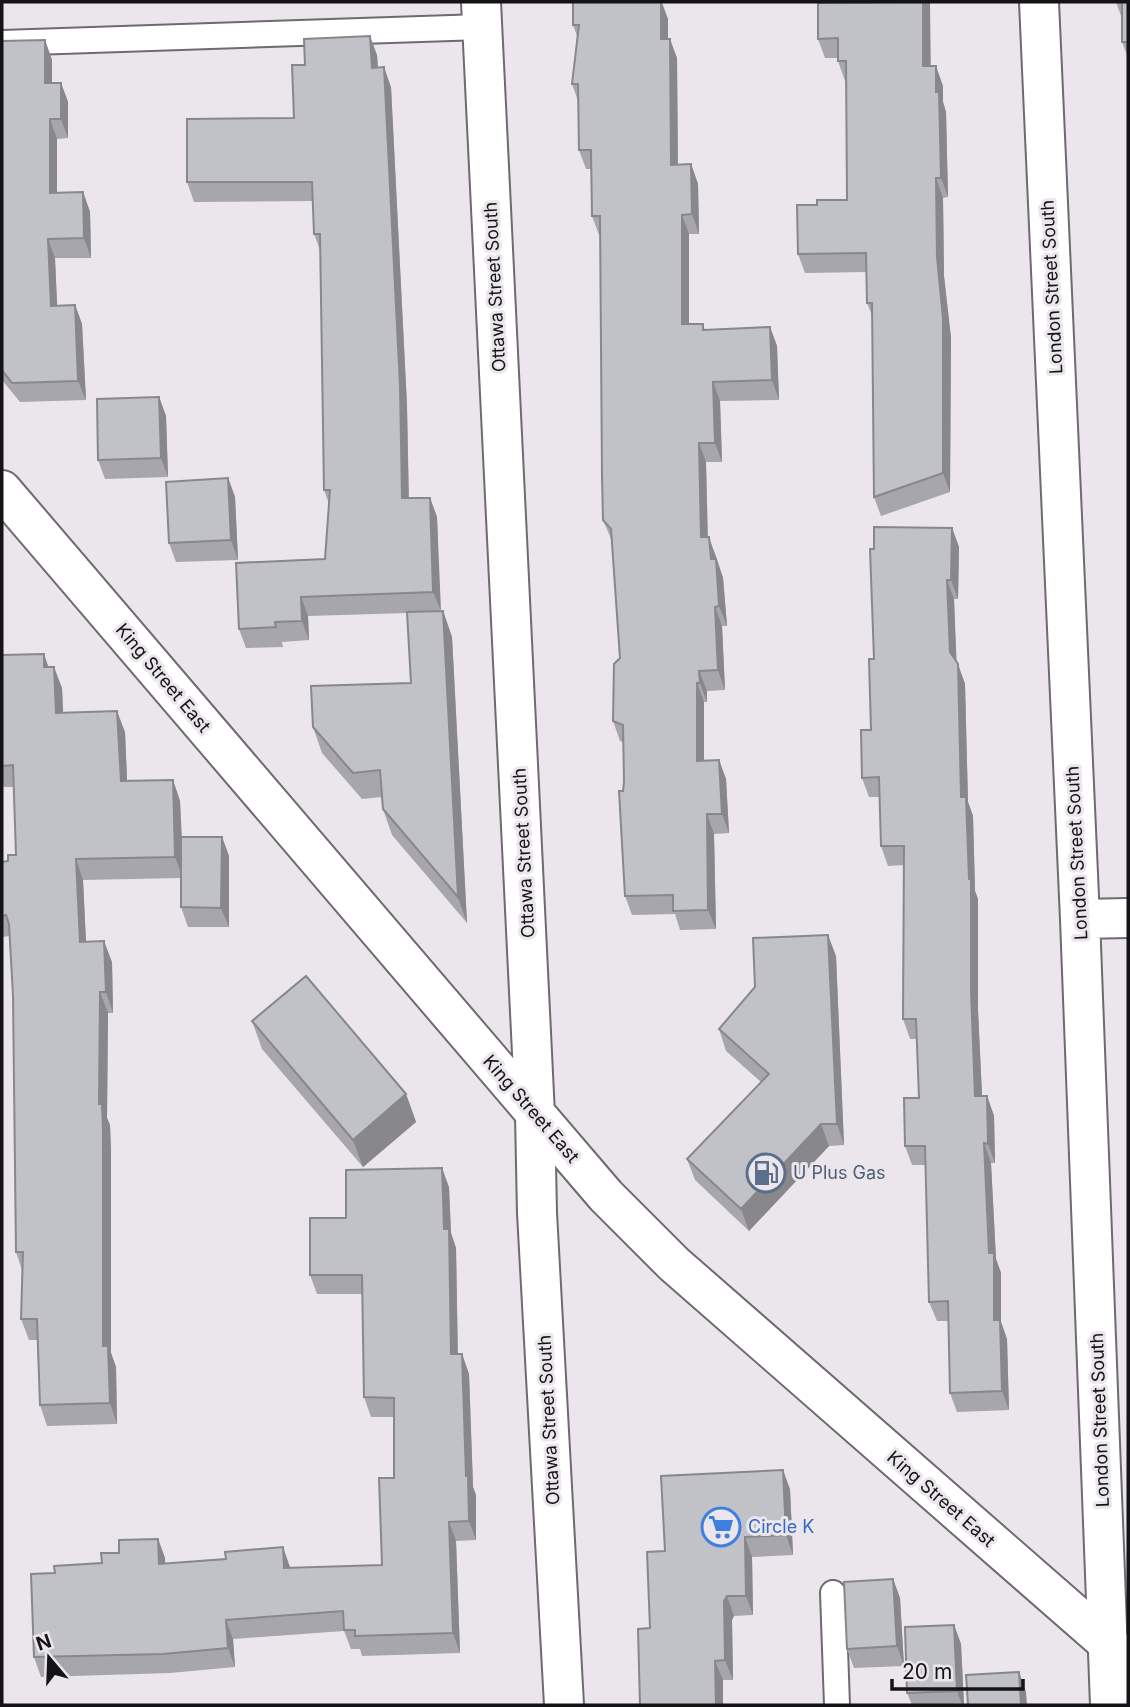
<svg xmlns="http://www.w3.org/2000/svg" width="1130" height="1707" font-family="Inter,sans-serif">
<rect width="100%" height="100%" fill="#eae6ec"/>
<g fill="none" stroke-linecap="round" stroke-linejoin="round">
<defs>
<path id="service" d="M2,43L482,27
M833,1593L837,1705"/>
<path id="minor" d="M1039,2L1080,919L1110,1705
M1080,919L1128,918"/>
<path id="tertiary" d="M535,1115L537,1213L564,1705"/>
<path id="secondary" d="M481,2L535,1115
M2,490L606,1196L674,1264L1128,1661"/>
</defs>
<use href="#service" stroke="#6e6a6f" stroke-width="28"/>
<use href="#minor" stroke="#6e6a6f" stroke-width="42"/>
<use href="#tertiary" stroke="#6e6a6f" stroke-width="42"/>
<use href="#secondary" stroke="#6e6a6f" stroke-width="42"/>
<use href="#service" stroke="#fff" stroke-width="24"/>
<use href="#minor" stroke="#fff" stroke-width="38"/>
<use href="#tertiary" stroke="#fff" stroke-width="38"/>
<use href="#secondary" stroke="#fff" stroke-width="38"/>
</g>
<path fill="#a6a6ac" d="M573,2H662L668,19V39L677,58L678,165L691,164L698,184L699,234H689V324H703L705,330L770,327L777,346L779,400L720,401L722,462H706L708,537L716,556L723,578L727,626H722L725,690L707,691V702H704V760H719L726,779L729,833L714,834L716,929L680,930L675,914L632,915L625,896L623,742L620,741L613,721L620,658L612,541L603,520L600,235H599L592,216L591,169H586L579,150L578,101L572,84L577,36L573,25Z
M930,2V66L943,86V102L946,112L948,197L943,198L944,276L951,338L950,492L881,516L874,497L872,315L867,303V272L805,273L798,254L817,205L847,200L846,81H845L838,61V58H825L818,39Z
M1116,2H1128V58L1122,42V16H1121Z
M45,40L52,60V83H61L68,102V138L57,139V193L83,192L90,212L91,258H55L57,305H75L82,324L86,400L20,402L2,380V41Z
M377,55L378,68L391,87L407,406L409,498H430L437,517L440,611H443L452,637L467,923L392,835L383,809L382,797L362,799L322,753L313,727L411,683L407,613L308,616L309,640L282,642L283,647L246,648L239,629L325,559L329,504L324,490L320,250L314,234L313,201L194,202L187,182L294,118L305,65Z
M159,397L166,416L168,477L105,479L98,460Z
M228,478L235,497L238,560L176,562L169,543Z
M952,528L959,547L958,599H954L956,661L965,684L968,802L973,816L975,891L978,899V1010L982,1096H987L994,1116L995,1163H991L996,1259L1001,1273V1322L1007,1339L1009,1410L957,1412L950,1393L948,1321H937L929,1302L926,1165H912L905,1146L919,1098L917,1039H910L903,1019L904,865L888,866L881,846L879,797H869L862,778L871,730L874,659V549Z
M44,654L48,667L62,688L63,713L125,732L127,781L173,780L180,801L182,837H222L229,856V927H188L181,907V878L83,880L86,942L112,962L113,1013H108L107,1118L110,1125L111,1152V1353L116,1367L117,1424L47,1426L40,1405L37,1340H29L21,1319L22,1270L16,1252L13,996L10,936L2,937V862L8,861L16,855L14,787H4L2,781V655Z
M836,956L844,1145L829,1146L749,1231L695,1180L687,1159L761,1082L726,1051L719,1029Z
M252,1021L406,1094L416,1122L363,1167L262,1049Z
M449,1187L451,1233L456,1248L458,1354H462L469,1374L473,1487L476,1495V1540L456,1541L460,1653L362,1656L360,1649H351L344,1631L233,1639L235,1667L170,1673L41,1677L34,1657L55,1573L102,1563L119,1553L158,1539L165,1558V1563L290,1567V1568L382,1565L394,1478V1417H371L364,1397L363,1294H317L310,1275L346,1218Z
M790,1489L793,1555L752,1557L753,1615L734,1616L732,1620L733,1680H723V1705H640L650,1628L665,1551Z
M893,1579L900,1598L904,1666L854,1668L847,1649Z
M954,1625L961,1644L964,1705H912L907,1693Z"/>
<path fill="#87878c" d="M661,2L668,19V58L661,39Z
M923,2H930L931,86L923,66Z
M370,36L377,55L379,87L372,68Z
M670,39L677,58L678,184L671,165Z
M45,40L52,60V102L45,83Z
M936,66L943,86V102L946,112L948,197L941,178Z
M384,67L391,87L407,406L409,518L402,498Z
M61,83L68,102V138L61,119Z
M50,119L57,139V212L50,193Z
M691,164L698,184L699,234L692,214Z
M936,178L943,198L944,276L951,338L950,492L943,473Z
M83,192L90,212L91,258L84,238Z
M682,215L689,234V344L682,324Z
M48,239L55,258L58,325L51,306Z
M75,305L82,324L86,400L78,381Z
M770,327L777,346L779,400L772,380Z
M713,382L720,401L722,462L715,443Z
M159,397L166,416L168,477L161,458Z
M699,443L706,462L708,556L701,537Z
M228,478L235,497L238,560L231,540Z
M430,498L437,517L441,611L433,592Z
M952,528L959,547L958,599L951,580Z
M709,537L723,578L727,626L719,606L711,559Z
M947,580L954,599L957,672L950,652Z
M301,597L308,616L309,640L302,621Z
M715,607L722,626L725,690L718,670Z
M443,611L452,637L467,923L458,897Z
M44,654L51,675L44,667Z
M958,664L965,684L968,802L973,816L975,891L978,899V1010L983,1116L975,1096L971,991L969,879L961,797Z
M54,667L62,688L64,734L56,713Z
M699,671L707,691V702L700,683Z
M697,683L704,702V780L697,761Z
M117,711L125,732L128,802L121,781Z
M719,760L726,779L729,833L722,814Z
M173,780L180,801L183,878L175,857Z
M707,814L714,834L716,929L708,910Z
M222,837L229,856V927L221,908Z
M76,859L83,880L87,963L80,942Z
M828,935L836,956L844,1145L837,1124Z
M104,941L112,962L113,1013L106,992Z
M100,992L108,1013L107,1118L110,1125L111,1152V1353L116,1367L117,1424L110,1403L103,1346L99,1104Z
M406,1094L416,1122L363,1167L353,1140Z
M987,1096L994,1116L995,1163L988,1144Z
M821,1124L829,1146L749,1231L741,1209Z
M984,1143L991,1163L996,1259L1001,1273V1322L1007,1339L1009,1410L1002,1391L994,1320Z
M442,1168L449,1187L451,1233L456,1248L458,1374L451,1354L444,1229Z
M462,1354L469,1374L473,1487L476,1495V1540L469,1521L466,1476Z
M783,1470L790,1489L793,1555L786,1535Z
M449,1522L456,1541L460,1653L453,1633Z
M745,1537L752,1557L753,1615L746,1596Z
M158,1539L165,1558L166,1583L159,1564Z
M283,1547L290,1567L291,1588L284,1568Z
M893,1579L900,1598L904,1666L897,1646Z
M727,1596L734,1616L732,1620L733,1680L725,1660L724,1601Z
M226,1620L233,1639L235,1667L228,1648Z
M954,1625L961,1644L964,1705H962L957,1691Z
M715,1661L723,1680V1705H716Z
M1019,1672L1026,1692L1027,1705H1021Z"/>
<path fill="#c1c1c8" stroke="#87878c" stroke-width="2" d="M573,2H661V39H670L671,165L691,164L692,214L682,215V324H703V330L770,327L772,380L713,382L715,443H699L701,537H709L711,559H716L719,606L715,607L718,670L699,671L700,683H697V761L719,760L722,814H707L708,910L673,911V895L625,896L619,791H623L624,782L623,725L613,721L614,664L620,658L611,529L603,520L602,476L600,216H592L591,150H579L578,84H572L579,25H573Z
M923,2V66H936V92H939L941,178H936L937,257L943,319V473L874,497L872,303H867L866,253L798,254L797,205H817V200H847L846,61H838V38L818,39V3Z
M1122,2H1128V42H1122Z
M370,36L372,68L384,67L400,386L402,498H430L433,592L301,597L302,621L275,622L276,627L239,629L236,563L325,559L330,490H324L320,234H314L312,182H187V119L294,118L292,65H305L304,39Z
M45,40V83H61V119H50V193L83,192L84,238L48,239L51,306L75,305L78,381L12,383L2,370V41Z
M159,397L161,458L98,460L97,399Z
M228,478L231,540L169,543L166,482Z
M874,527L952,528L951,580H947L950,652L958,664L961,797H966L969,879H971V991L975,1096H987L988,1144L984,1143L989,1253H994V1320H1000L1002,1391L950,1393L948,1301L929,1302L925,1146H905L904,1098H919L916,1019H903L904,846H881L879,777L862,778L861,730H871L869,659H874L870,549H874Z
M443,611L458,897L383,809L380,770L353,773L313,727L311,686L411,683L407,612Z
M44,654V667H54L56,713L117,711L121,781L173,780L175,857L76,859L80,942L104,941L106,992H100L99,1104H102L103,1131V1346H108L110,1403L40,1405L37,1319H21L23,1252H16L13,996L9,924L6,915L2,916V862L8,861V855H16L13,765L2,766V655Z
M181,837H222L221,908L181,907Z
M828,935L837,1124H821L741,1209L687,1159L769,1074L719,1029L755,987L753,938Z
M306,976L406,1094L353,1140L252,1021Z
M442,1168L444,1229H449L451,1354H462L466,1476H468L469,1521L449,1522L453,1633L355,1636V1630H344L343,1611L226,1620L228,1648L163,1654L34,1657L31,1574L55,1573L54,1566L102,1563L101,1553H119V1540L158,1539L159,1564L226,1559L225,1552L283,1547L284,1568L382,1565L379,1478H394V1398L364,1397L362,1275H310V1218H346V1170Z
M783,1470L786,1535L745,1537L746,1596H727L724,1601L725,1660L715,1661L716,1705H640L638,1629L650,1628L647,1552L665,1551L661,1476Z
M893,1579L897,1646L847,1649L844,1582Z
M954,1625L957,1691L907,1693L905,1627Z
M1019,1672L1021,1705H968L966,1675Z"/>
<defs>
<symbol id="fuel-ring" viewBox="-11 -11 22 22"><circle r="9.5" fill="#eae6ec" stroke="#5c6f8a" stroke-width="1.5"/><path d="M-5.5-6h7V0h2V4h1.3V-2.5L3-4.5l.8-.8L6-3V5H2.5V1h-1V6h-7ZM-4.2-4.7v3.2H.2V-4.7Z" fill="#5c6f8a"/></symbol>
<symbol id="supermarket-ring" viewBox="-11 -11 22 22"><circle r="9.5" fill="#eae6ec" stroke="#3f7fe0" stroke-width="1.5"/><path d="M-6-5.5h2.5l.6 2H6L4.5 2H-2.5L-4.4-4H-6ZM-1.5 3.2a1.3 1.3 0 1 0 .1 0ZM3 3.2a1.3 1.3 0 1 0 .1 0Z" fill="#3f7fe0"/></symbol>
</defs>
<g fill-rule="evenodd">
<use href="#fuel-ring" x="744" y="1151" width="44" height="44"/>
<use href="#supermarket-ring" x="699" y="1505" width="44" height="44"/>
</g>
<g text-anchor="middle" stroke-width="6" stroke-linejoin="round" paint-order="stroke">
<g font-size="18" fill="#141315" stroke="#eae6ec">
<text transform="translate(495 287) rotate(-93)" y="6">Ottawa Street South</text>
<text transform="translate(1052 287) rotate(-93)" y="6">London Street South</text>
<text transform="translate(163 678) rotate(50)" y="6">King Street East</text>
<text transform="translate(524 853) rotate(-93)" y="6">Ottawa Street South</text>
<text transform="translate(1077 853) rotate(-93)" y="6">London Street South</text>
<text transform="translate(531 1109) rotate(49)" y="6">King Street East</text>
<text transform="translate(549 1420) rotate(-93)" y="6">Ottawa Street South</text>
<text transform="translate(1100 1420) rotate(-92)" y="6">London Street South</text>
<text transform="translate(941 1499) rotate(41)" y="6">King Street East</text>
</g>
<g font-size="18" fill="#4e5e75" stroke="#eae6ec" text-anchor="start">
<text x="793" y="1179">U Plus Gas</text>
</g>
<g font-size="18" fill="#366cbe" stroke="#eae6ec" text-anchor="start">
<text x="748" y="1533">Circle K</text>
</g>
</g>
<rect width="1130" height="1707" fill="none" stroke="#141315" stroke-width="7"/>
<g transform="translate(49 1658) rotate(341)" stroke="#eae6ec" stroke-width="5" paint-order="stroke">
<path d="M0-5L12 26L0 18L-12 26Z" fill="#141315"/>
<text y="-10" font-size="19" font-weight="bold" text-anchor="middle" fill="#141315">N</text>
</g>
<path d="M892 1679v10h131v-10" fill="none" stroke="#141315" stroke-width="3.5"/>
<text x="902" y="1679" font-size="21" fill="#141315" stroke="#eae6ec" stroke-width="5" paint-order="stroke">20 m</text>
</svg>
